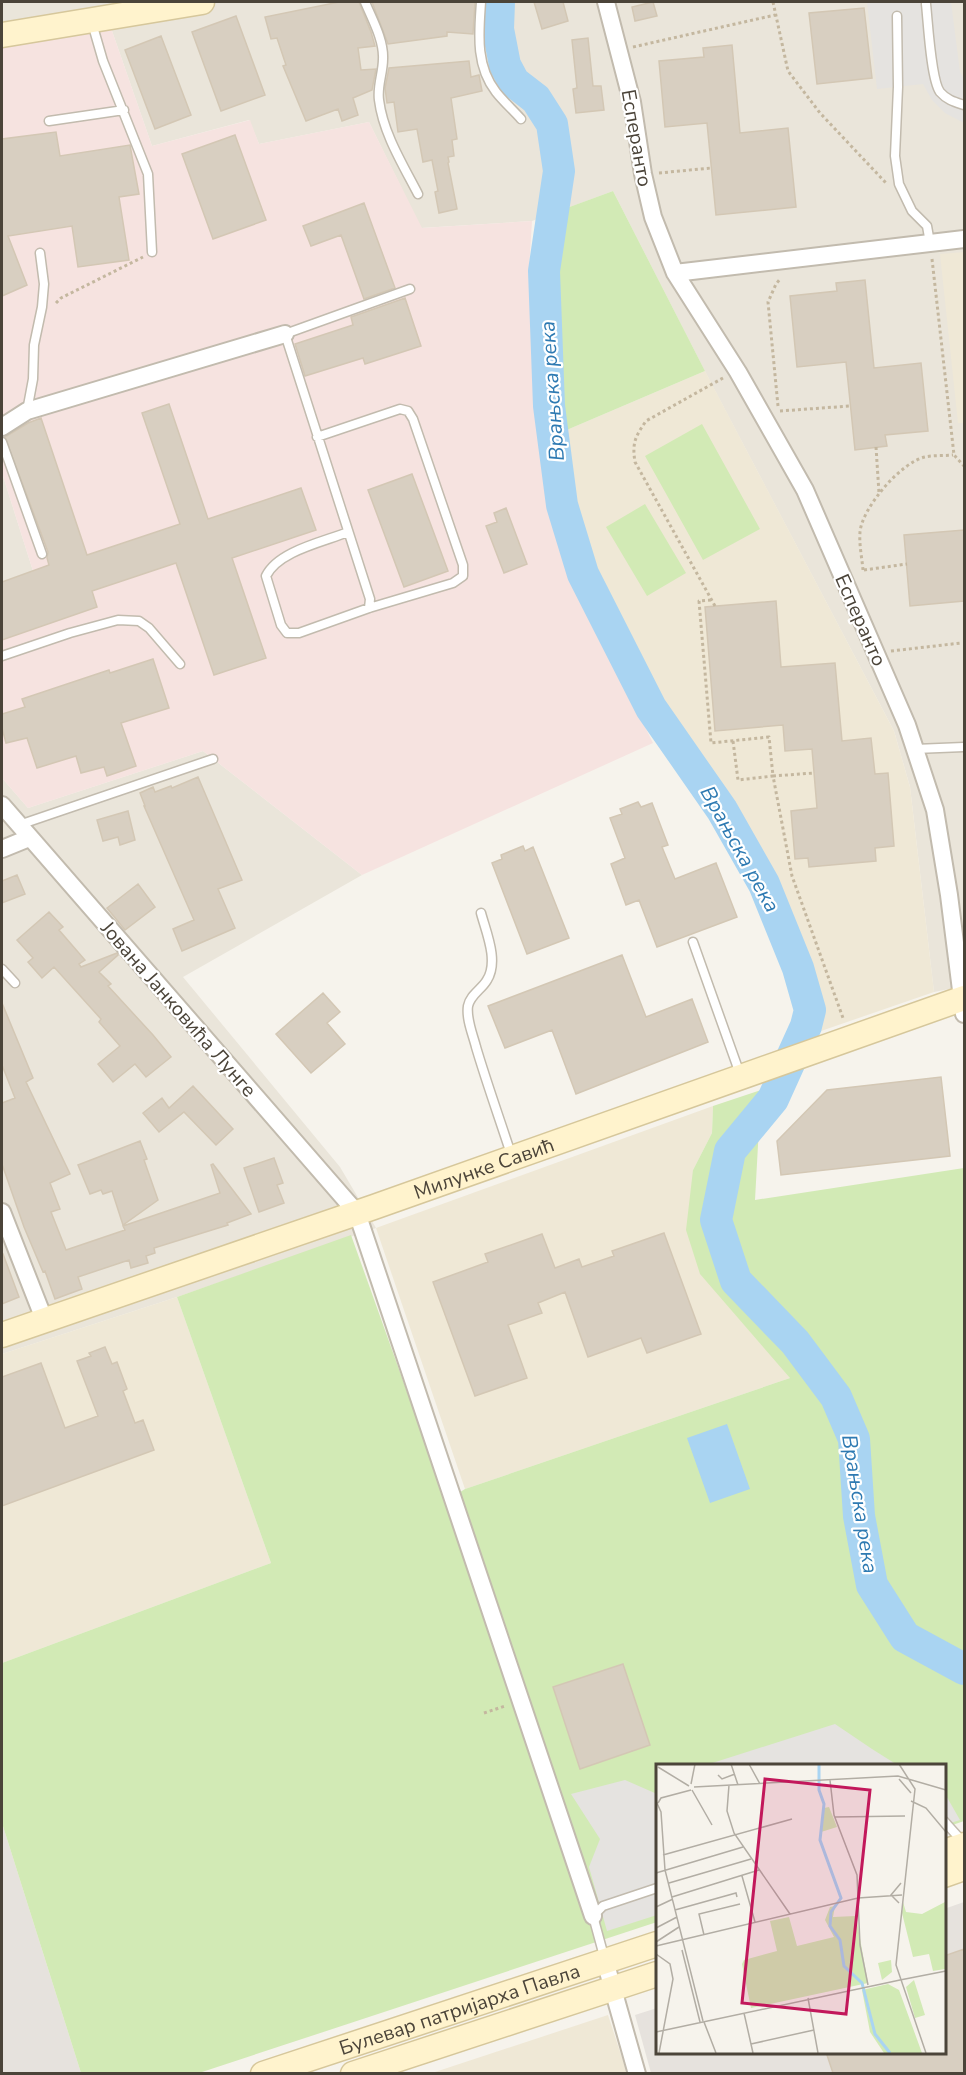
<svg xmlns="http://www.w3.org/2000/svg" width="966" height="2075" font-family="'Nunito Sans',sans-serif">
<rect width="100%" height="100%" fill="#f6f3ec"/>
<path fill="#eae5da" d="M2,2H964V986L934,992L910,787L894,731L711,383L613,191L532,221L421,228L369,122L259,144L249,120L152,146L111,28L2,46Z
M2,473L33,571L2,582Z
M203,751L362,875L183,977L340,1167L376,1228L177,1297L2,1354V778L28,808Z"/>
<path fill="#e6e2dd" d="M2,1823L81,2073H2Z
M964,1902V2073H651L635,2015L657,2008V2052H944V1909Z"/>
<path fill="#efe8d6" d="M964,252V423H958L940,254Z
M705,371L894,731L910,787L934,992L821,1031L824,1006L777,877L744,821L656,695L594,573L571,501L562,432Z
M713,1106L712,1133L693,1170L790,1378L465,1489L376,1228Z
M177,1297L271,1563L2,1663V1354Z
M608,2015L627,2073H432Z"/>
<path fill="#f6e3e0" d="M111,28L152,146L250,120L259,144L369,122L422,228L532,221L529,270L537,416L566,567L653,743L362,875L203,751L28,808L2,778V582L33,571L2,473V46Z"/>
<path fill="#d2eab5" d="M613,191L705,371L562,432L555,272L564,209Z
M702,424L760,529L703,560L645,456Z
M645,504L686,573L647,596L606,527Z
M761,1090L755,1200L964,1168V1821L944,1828V1766H657V1922L199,2073H81L2,1823V1663L271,1563L177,1297L351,1235L446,1501L465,1489L790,1378L700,1274L686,1230L693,1170L712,1133L713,1106Z"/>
<path fill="#e5e3e0" d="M867,2H951L960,72L964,79V123L945,113L932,100L923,84L877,89Z
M835,1724L872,1749L899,1766H703Z
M625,1780L657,1794V1915L607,1931L589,1867L600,1839L571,1794Z
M944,1792L960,1820L944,1825Z"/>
<path fill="#a9d4f2" d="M727,1424L750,1489L710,1503L687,1438Z"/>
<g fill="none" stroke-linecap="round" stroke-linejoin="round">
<path stroke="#a9d4f2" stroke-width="32" d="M499,2L498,29L505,65L514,82L536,99L552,124L559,171L544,271L549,406L562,505L583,574L651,708L722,810L764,884L798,968L810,1010L806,1026L773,1099L730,1151L716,1220L736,1281L795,1342L836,1397L854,1439L859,1516L872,1585L905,1637L964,1669"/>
</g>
<path fill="#d8cfc1" stroke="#d3c7b4" stroke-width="1.5" d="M339,2H359L371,32L375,46L358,48L361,70L376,69L372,90L353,98L358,115L342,121L338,109L306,121L283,66L286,65L277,38L271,39L265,17Z
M372,2H475L473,34L447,32V36L388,44Z
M534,2H563L568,21L542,29Z
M653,2L657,16L635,21L632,7Z
M864,8L872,78L817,84L809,13Z
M236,16L265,95L221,111L192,32Z
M161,36L191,115L155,129L125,50Z
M588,38L593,86H601L604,110L576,113L573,89L577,88L572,40Z
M732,45L740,133L788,128L796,207L716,215L707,123L665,127L659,61L704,57L703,48Z
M469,61L471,77L479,75L482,91L451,98L457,139L452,140L454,156L448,157L449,162L448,163L457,209L439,213L435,192L438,191L432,160L423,162L417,129L398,132L394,102L387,103L385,88L389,68Z
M56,132L60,156L130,145L139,194L119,197L129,260L78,267L72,226L8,236L27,285L2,296V139Z
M235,135L266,220L213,239L182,154Z
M364,203L395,288L364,299L341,235L311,246L303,226Z
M865,280L874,368L921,363L928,431L885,435L887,446L855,450L846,362L797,367L790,296L837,291L836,283Z
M405,298L421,346L365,364L363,358L305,376L295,344L353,325L351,317Z
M169,404L208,519L301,488L316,530L232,558L266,658L214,675L176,563L92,591L97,607L2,640V582L49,565L47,558L48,552L5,437L28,423L41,418L87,555L180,524L142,413Z
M412,474L448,571L404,587L368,490Z
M506,508L527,564L504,573L486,526L497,522L494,513Z
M964,530V601L910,606L904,535Z
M776,601L781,667L835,663L842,741L871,738L875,774L888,773L894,846L875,848L876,861L809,867L808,858L795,859L791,811L817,808L812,749L785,751L783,725L715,731L705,607Z
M153,659L169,708L121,723L136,766L107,776L104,767L81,773L76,756L37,768L27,738L6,743L2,728V714L25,707L22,699L109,670L110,673Z
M198,777L242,880L218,889L235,928L182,951L173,929L194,920L144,806H145L140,793L153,787L155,792L171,786L172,788Z
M638,802L641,807L652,803L668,845L662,847L675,879L716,863L737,917L657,947L639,900L626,905L611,864L625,858L610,818L622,814L620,809Z
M128,811L135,840L120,845L118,837L103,841L97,820Z
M523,846L525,851L533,847L569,938L527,954L492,863L502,859L501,855Z
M17,875L25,894L2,903V881Z
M138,884L155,907L125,930L107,908Z
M49,912L63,927L59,930L85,960L79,964L81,967L117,953L118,955L99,972L111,984L108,986L153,1035L171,1057L146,1077L135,1064L113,1082L98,1064L120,1046L99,1022L101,1019L54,967L42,978L28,962L33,958L17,940Z
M622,955L646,1017L692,999L708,1042L576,1094L552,1030L505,1048L488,1006Z
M323,993L340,1012L327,1023L345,1044L311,1073L276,1034Z
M2,1003L33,1078L26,1082L70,1174L50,1183L60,1209L51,1212L66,1250L125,1230L123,1226L220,1193L211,1165L213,1164L251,1214L227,1223L228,1225L154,1248L155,1253L146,1256L148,1263L131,1268L129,1260L78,1277L82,1289L55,1299L45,1271L43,1272L24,1227L2,1164V1103L15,1098L2,1065Z
M941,1077L950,1156L781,1175L777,1141L827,1090Z
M193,1086L233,1129L216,1145L184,1112L159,1132L143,1113L162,1098L169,1108Z
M140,1141L147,1159L144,1160L158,1200L123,1225L112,1191L103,1194L101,1190L90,1194L78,1165Z
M274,1158L283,1183L277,1185L284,1203L259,1212L244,1168Z
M664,1233L701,1334L647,1353L641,1338L588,1357L565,1292L538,1303L542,1313L508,1325L527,1378L475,1396L433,1282L488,1262L485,1254L542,1234L555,1268L579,1259L582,1267L614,1256L612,1251Z
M3,1254L19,1297L2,1304V1255Z
M105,1347L112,1364L117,1362L127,1389L123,1391L135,1423L143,1420L154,1450L2,1506V1377L41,1363L65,1428L98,1416L77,1361L91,1356L89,1353Z
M623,1664L650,1745L580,1769L553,1687Z
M964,1949V2073H833L826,2052H944V1956Z"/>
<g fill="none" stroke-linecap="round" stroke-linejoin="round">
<defs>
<path id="lane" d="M365,2C372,19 384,40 383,59C383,73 377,86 379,100C383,133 403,165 418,194
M481,2C479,32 475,65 496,92C503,101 513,110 521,119
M926,4C928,22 931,80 940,92C947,100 955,102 964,105
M897,16L898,87L895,156L899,184L912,211L927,226L930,243
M92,23L103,61L148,174L152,252
M49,121L124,110
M27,411L33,379L34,345L42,307L44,284L40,253
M317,437L400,409L408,411L413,419L463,565V576L453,583L369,608L299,633H287L281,625L266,576C278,551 323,542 348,532
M2,442L42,554
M369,608L370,599L285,334L410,289
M2,656L70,633L118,620L139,621L149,628L180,664
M915,749L964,747
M19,825L213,759
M481,913C486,932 499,961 487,980C482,989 470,995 468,1006C466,1019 473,1035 476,1047C487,1084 500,1120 512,1157
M693,942L740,1074
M2,969L15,983
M944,1821L962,1841
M605,1960L593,1916L603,1906L657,1888"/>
<path id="street" d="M606,2L632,102L643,174L653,217L675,273L738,372L805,490L907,725L935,810L949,895L964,1014
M675,273L964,239
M2,427L27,411L285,334
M2,805L357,1213L593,1916
M2,849L29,838
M2,1212L44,1319
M605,1961L637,2074"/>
<g id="secondary">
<path d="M2,35L202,2"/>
<path id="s1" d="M2,1335L374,1207L964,998"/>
<path d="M944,1852L964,1845"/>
<path d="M944,1875L964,1868"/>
<path id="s2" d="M263,2074L657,1944"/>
<path d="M353,2074L657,1974"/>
</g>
</defs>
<use href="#lane" stroke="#c2bbae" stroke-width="11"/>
<use href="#street" stroke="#c2bbae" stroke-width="20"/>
<use href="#secondary" stroke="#d6c79b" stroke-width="27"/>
<path stroke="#c4b79f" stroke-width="3" stroke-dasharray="3 3" stroke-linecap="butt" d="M773,2L788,71L820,113L886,183
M633,47L775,15
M659,173L711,168
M932,259L954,455L964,466
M56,303L61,298L143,257
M778,406L768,302L776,284L781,278
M780,411L850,406
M876,447L879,493
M863,570C862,558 859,545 860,532C862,508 901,462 925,457C934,455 944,456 953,455
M864,570L907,564
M711,600L699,601L711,743L769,737L773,776L814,773
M715,606L635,462C632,443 635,437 646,421L723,378
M891,651L961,643
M733,741L738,780L773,776L792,876L843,1018
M484,1713L505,1706"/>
<use href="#lane" stroke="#fff" stroke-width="8"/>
<use href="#street" stroke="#fff" stroke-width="16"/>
<use href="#secondary" stroke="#fff3cd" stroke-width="24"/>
</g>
<g text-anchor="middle" stroke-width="4.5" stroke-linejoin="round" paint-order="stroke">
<g font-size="20" fill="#4b4439" stroke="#fff">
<text transform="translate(637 138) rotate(80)" y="7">Есперанто</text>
<text transform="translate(861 620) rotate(66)" y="7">Есперанто</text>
<text transform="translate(179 1009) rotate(49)" y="7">Јована Јанковића Лунге</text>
<text dy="7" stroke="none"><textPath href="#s1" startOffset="510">Милунке Савић</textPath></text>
<text dy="7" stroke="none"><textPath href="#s2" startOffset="207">Булевар патријарха Павла</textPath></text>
</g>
<g font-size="21" font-style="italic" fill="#2e7ab2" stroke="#fff">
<text transform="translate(552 391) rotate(-94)" y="7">Врањска река</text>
<text transform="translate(740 849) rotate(61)" y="7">Врањска река</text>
<text transform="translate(860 1504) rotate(81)" y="7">Врањска река</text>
</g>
</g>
<g transform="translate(656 1764)">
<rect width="290" height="290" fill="#f6f3ec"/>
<path d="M173,43L181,63L165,68L168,44ZM247,138L250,148L266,150L289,138V205L277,207L273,190L257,193L246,149ZM179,142L177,153L200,152L212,219L95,244L86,200L88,196L121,187L114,157L133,153L141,182L178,173L169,156L174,143ZM235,196L236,208L226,216L222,199ZM258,216L269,251L259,254L250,223ZM232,220L243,226L266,289H228L214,268L206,226Z" fill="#d2eab5"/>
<path fill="none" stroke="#a9d4f2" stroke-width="3" d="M163,0V26L168,40L164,76L185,134L175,148L174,162L184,176L188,202L206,219L219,270L234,289"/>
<path fill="none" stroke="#b2ada4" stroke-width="1.5" d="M75,0L82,21M93,0L104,20M243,0L259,25L240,201L270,289M2,3L33,22M62,11L66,15L79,10M243,15L255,29M174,16L178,51L201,111L204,181L212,221M35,20L39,0M73,21L71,47L78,69L134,150M38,23L242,12L290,26M36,26L56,61M0,37L5,48L9,106L47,257M255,37L270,44L290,68M2,39L5,34L35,26M179,53L249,52M7,91L136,55M0,109L87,83M86,112L99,158M13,119L95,95M16,133L103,106M243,139L235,131L245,119M0,143L17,135M19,146L80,129L81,133M0,164L21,153M48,171L43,150L84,140M0,178L23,163M0,182L202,134L246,131M26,186L44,258M0,190L14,200L17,215L3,289M244,216L290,207M152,234L162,289M88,249L97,289M48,258L60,289M0,268L244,216M95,280L158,266"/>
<path fill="#c2185b" fill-opacity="0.15" stroke="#c2185b" stroke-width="3" d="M109,15L214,26L190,250L86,239Z"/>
<rect width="290" height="290" fill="none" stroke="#4b4439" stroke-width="3"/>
</g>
<rect width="966" height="2075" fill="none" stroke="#4b4439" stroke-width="6"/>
</svg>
